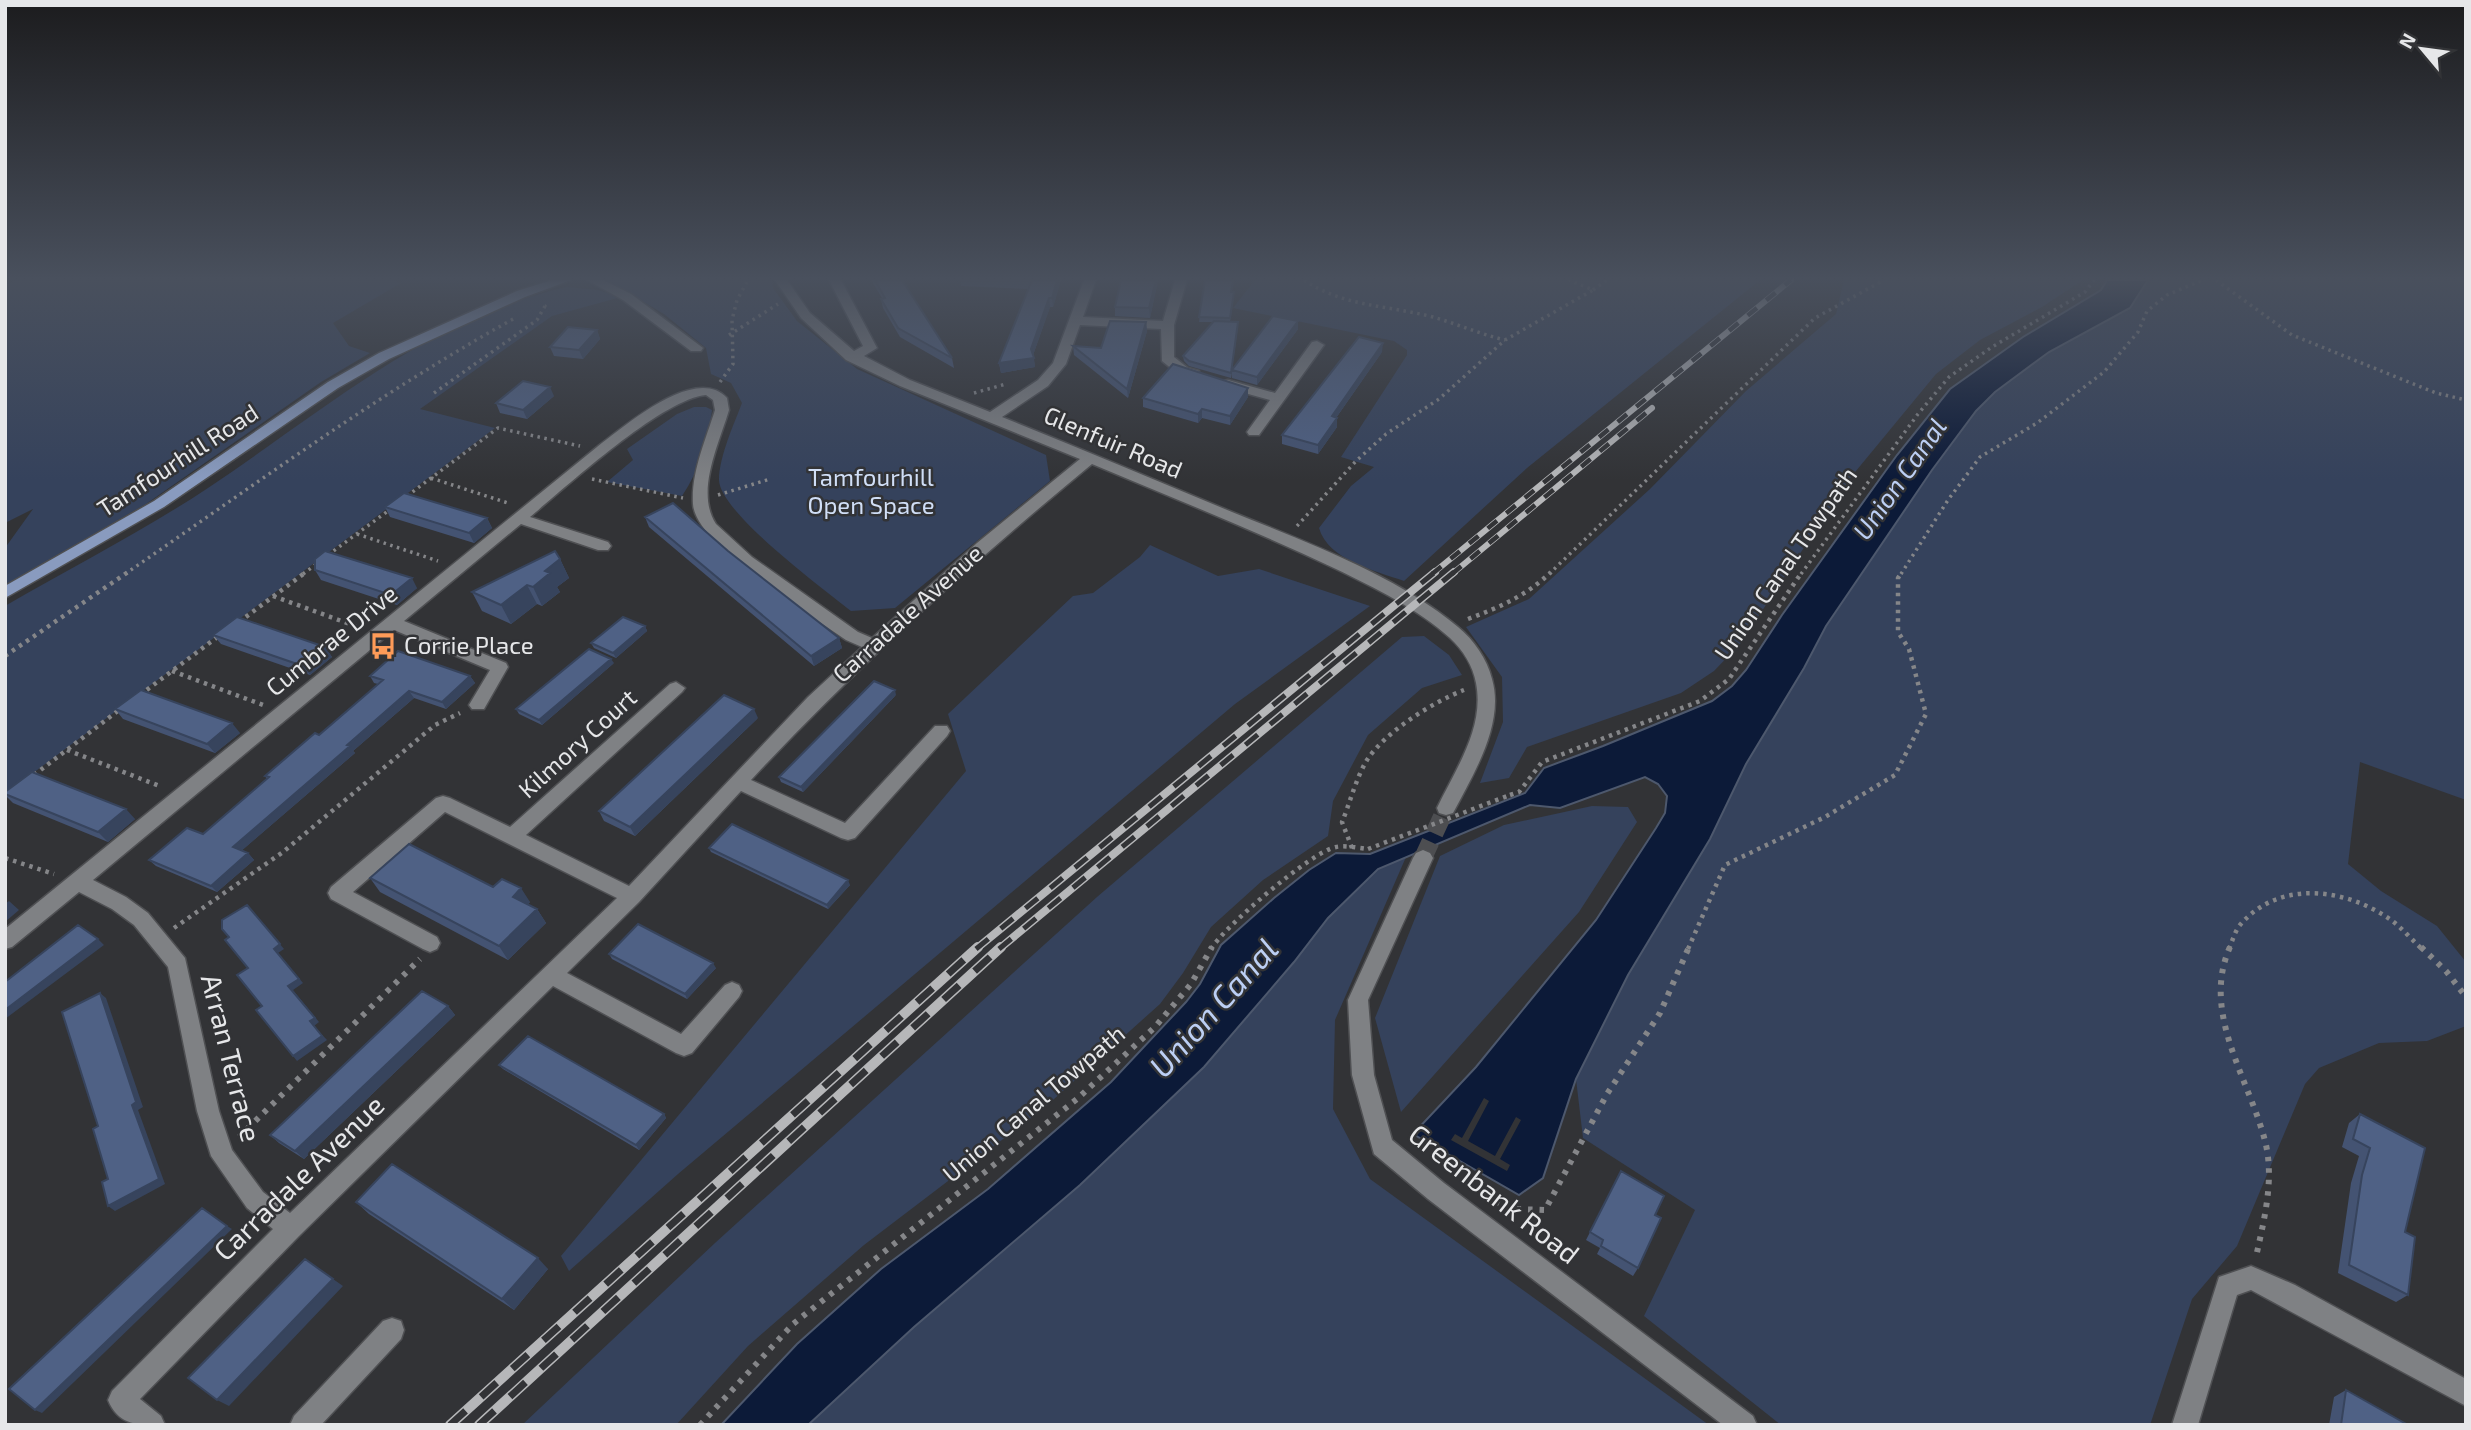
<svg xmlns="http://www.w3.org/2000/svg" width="2471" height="1430" font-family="'Exo 2',sans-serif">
<rect width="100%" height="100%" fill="#323336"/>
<path fill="#35425c" d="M17,280H393L401,283L333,323L349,346L370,353L321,382L146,504L5,585V548L33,509L5,523V285Z
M607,280H772L773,288L797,321L857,369L1046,455L1050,481L895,608L851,611C824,589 720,513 719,480C719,457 734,424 742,403L731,383L711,374L706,348L664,314Z
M1255,280H1760L1527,468L1404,581C1376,571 1328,560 1319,528L1351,486L1374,467L1341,457L1407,355V350L1394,341L1233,308Z
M1844,280H2083L2042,307L1980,340L1936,374L1851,477L1740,644L1714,671L1681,693L1527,747L1509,778L1480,783L1503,722L1502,677L1466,627L1529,599L1650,489L1746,391L1836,314Z
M2148,280H2466V800L2360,762L2348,864L2381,891L2437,926L2466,962V1026L2427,1041L2379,1043L2319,1068L2305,1084L2237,1246L2192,1299L2150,1425H1781L1644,1316L1695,1210L1583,1138L1576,1079L1628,975L1710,839L1746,764L1804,668L1826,626L1932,470L1976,411L1995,392L2049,352L2130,308Z
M567,287L598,290L621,297L552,316L420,409L495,428L5,794V606C72,567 143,531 208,488C322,412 430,317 567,287Z
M694,407H706L712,410C708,443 700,469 682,496L607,482L633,460L627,449L677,414Z
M1150,545L1218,576L1259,569L1370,606L1235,704L678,1174L569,1271L561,1256L966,771L948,714L1073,596L1093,593L1140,557Z
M1424,636L1449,655L1462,675L1422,688L1368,735L1333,801L1328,836L1263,880L1211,927L1183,973L1160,1004L1044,1108L864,1245L748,1346L676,1425H522L715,1243L1097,897L1402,637Z
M1592,806L1628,807L1637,822L1579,912L1401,1112L1375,1018L1440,856L1504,825Z
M1406,857L1335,1020L1333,1109L1370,1179L1709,1425H808L1294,962L1328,918L1378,869Z"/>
<path fill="#0c1a38" stroke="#4d586d" stroke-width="2" d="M2107,280H2148L2130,308L2049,352L1995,392L1976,411L1932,470L1826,626L1804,668L1746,764L1710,839L1628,975L1576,1079L1543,1178L1519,1195L1413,1134L1476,1067L1596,920L1656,828L1665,813L1667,796L1658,784L1645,777L1560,808L1530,805L1378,869L1328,918L1294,962L1204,1067L1080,1185L914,1327L808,1425H721L797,1344L881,1269L988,1189L1111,1082L1186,1002L1200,984L1221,945L1274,898L1309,870L1336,853L1370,854L1525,793L1544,768L1603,746L1712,701L1732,686L1746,670L1782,615L1897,455L1950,389L2023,337L2101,290Z"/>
<path fill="#323336" d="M1484,1098L1489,1101L1468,1141L1495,1156L1516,1117L1521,1120L1500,1159L1510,1165L1507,1171L1451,1140L1455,1134L1462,1138Z"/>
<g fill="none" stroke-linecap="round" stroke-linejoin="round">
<path stroke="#4d4e51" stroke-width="18" stroke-dasharray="18 9" stroke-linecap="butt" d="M1423,858L1446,808"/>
<defs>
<path id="minor" d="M587,280H603L631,294L703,348L701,351H691L623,300Z
M775,280H787L810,313L854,351L863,346L829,280H841L877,348L864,356L910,380L990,412L1038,380L1053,363L1084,280H1096L1083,317L1163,321L1175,280H1187L1174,325V357L1188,368L1199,371V377L1178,374L1162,361L1161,329L1080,325L1066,364L1048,386L1002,417C1079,448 1155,480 1232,512C1306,542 1396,575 1458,627C1474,640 1487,659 1492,679C1505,724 1473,775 1453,813L1446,815L1439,813L1437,808C1455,770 1485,728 1476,683C1473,666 1463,650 1450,638C1418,609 1375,588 1336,569C1256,531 1173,498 1092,464C972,563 857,666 751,780L845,823L935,726H947L950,731L947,736L855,838L848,840L841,838L741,791L639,902L567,973L681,1034L725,985L732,982L739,985L742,991L739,997L692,1053L684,1056L676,1053L553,986L299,1236L140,1399L161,1416L165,1425C140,1425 119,1427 108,1400L112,1391L273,1229L247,1208L211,1156L197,1111L168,967L134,925L112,909L79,892L12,947L5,949V929L597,447C624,427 695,364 727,398L729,410C719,444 695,492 716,524L752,557L858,632L872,638L977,543L1080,459L900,386L846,360L801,318ZM706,395L713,400L715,410C706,439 691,472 693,504C695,545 812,616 846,640L862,647L808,697L629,886L526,835L682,692L685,688L676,682L670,684L510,827L450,798L443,796L436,798L331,887L328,893L331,899L423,949L430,952L437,949L440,943L437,937L353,892L445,812L617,898L290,1213L263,1192L232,1150L219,1111L185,958L148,913L126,897L93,880L394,630L490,670L469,705L472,709H484L508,667L506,663L404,621L521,524L598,550H608L611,546L608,542L530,517C566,487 662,399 706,395Z
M1317,341L1324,345L1259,435H1249L1247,432L1270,400L1223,387V381L1228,380L1275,393L1312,342Z
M1423,850L1430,853L1433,858L1368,1000L1374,1075L1392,1140L1444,1183L1753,1416L1757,1425H1723L1428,1199L1374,1154L1352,1075L1348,1000L1413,858L1416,853Z
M2251,1266L2295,1285L2466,1379V1406L2251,1290L2237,1295L2198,1425H2172L2219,1277Z
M392,1318L401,1321L404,1330L401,1339L321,1425H290L294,1416L383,1321Z"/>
<path id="major" d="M552,280H571L525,297L389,359L338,388L164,507L5,598V586L154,501L328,382L379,353L517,291Z"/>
</defs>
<use href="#minor" stroke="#4f5053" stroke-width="3"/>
<use href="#major" stroke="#4f5053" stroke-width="3"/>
<path stroke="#858689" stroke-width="3.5" stroke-dasharray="2.5 4.5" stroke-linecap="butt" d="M1304,280C1344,307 1387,305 1433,317C1457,324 1480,334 1505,340
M2216,280L2292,335L2436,393L2466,400
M1593,290L1607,280
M729,335L778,304
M720,382L733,364L732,320L737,300L748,280
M434,393L537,320L545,306H541
M974,393L1006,384
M431,478L508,503
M592,479L683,498
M718,495L770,479
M407,496L498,428L580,446
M1297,526L1356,461L1386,434L1439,399L1505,340L1593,290L1569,280
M357,534L438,561
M328,555L392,508
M125,574C253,486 379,393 515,318
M303,574L319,562
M1549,574L1815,318L1884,280
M1801,574L1918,414L1949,377L1992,347L2085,292L2094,280
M1901,574L1948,500L1980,457L2037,423L2104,372L2138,332L2147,311L2167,295L2202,280"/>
<path stroke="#858689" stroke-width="4.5" stroke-dasharray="3.5 5" stroke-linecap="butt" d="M273,596L358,627
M1468,619C1500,607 1526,596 1551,572
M239,622L306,572
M5,656L128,572
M172,671L263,705
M140,695L220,635
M67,750L162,787
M34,775L119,710
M1510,795L1519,792L1542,762L1700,701L1729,679L1802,572
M1352,848L1342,822C1350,803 1356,778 1367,760C1385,732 1433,702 1464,690
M5,858L54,874
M174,928L283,852L435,725L460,713
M1211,949C1223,928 1312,851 1336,847C1345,845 1358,848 1368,849
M1688,949L1725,865L1825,817L1895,775L1926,714L1909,649L1898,632V578L1902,572
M2229,949C2232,942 2235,931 2240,925C2279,879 2346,888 2391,920C2402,928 2412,940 2422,949"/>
<path stroke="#858689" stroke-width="6" stroke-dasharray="4.5 7" stroke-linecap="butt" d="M2230,947C2200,1014 2251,1081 2266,1145C2274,1182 2264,1220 2256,1257
M2421,947L2446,971L2466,997
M239,1137L420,959
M1485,1196L1512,1209L1545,1210L1607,1094L1660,1013L1689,947
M700,1425L793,1324L1077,1099L1155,1027L1191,984L1212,947"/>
<use href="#minor" fill="#7f8184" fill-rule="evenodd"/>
<use href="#major" fill="#899bbf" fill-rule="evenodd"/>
<defs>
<path id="rail-far2" d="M1432,574L1791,280
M1452,574L1652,408"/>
<path id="rail-far1" d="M976,949L1435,572
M999,949L1454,572"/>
<path id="rail" d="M450,1425L978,947
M479,1425L1001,947"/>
</defs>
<use href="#rail-far2" stroke="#b6b7b9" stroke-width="6"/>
<use href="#rail-far1" stroke="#b6b7b9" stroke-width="8"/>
<use href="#rail" stroke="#b6b7b9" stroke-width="10"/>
<use href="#rail-far2" stroke="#323336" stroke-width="4.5" stroke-dasharray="12" stroke-linecap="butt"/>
<use href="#rail-far1" stroke="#323336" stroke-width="5" stroke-dasharray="16" stroke-linecap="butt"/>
<use href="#rail" stroke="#323336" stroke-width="7" stroke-dasharray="21" stroke-linecap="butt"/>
<path stroke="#858689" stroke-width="4.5" stroke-dasharray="3.5 5" stroke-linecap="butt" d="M1368,849L1510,795"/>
</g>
<path fill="#445372" d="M871,280H902L952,358L954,368L900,337L883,308L881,299L882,298Z
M960,280H1061L1053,307H1050L1033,355L1035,367L1001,373L999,363L1028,289L961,286Z
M1158,280L1150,318L1115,316V307Z
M1205,280H1234L1232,292L1234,296L1230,322L1238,327L1232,369L1298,321V329L1257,385L1232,378V373L1231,378L1189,366L1184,361L1183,356L1213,322H1199Z
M1146,322L1147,331L1128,398L1074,355L1073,346L1101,348Z
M597,330L600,339L583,359L554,356L550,347Z
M1382,352L1336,418H1337V427L1318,454L1282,444V435Z
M554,396L527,419L500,413L496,403Z
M1248,397L1230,425L1202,418L1198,423L1143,407V398Z
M385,507L487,518L492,528L474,543L390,517Z
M645,517L728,551L839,638L842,648L814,666L649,527Z
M560,559L569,578L557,587L560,592L542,606L537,604L511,624L482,611L472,592Z
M315,570L417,588L397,605L321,580Z
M645,626L647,631L616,658L594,648L591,643Z
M213,635L325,647L332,657L310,675L221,644Z
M614,663L542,725L519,714L516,709Z
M370,676H470L475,683L446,709L414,698L353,751L355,753L242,850L248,853L254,860L217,892L156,866L149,860L203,834L267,779L265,776L319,735L378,684L374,683Z
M896,695L803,792L781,782L779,777Z
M115,709L240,733L215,753L123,719Z
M758,718L635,836L604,821L599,811Z
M5,792L135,819L108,842L13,803L5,795Z
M709,848L850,885L828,909L711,852Z
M370,878L493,887L530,902L528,904L537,909L546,923L508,960L380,892Z
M609,954L716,968L687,999L612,959Z
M448,1006L455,1015L304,1159L279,1143L270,1135Z
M499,1065L664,1114L666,1118L639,1150L503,1069Z
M2360,1114L2405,1232L2408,1295L2396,1302L2338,1273L2351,1183L2359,1156L2342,1147L2349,1123Z
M1621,1171L1655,1215L1638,1268L1633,1276L1597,1254L1600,1248L1586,1240Z
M356,1202L548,1269L514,1310L369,1214Z
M2346,1390L2408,1425H2329L2334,1397Z"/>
<path fill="#37445d" d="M1057,280H1061L1053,307L1052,298Z
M1156,280H1158L1150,318L1149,308Z
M1049,298L1050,307L1032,358L1031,349Z
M1298,321V329L1257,385V377Z
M1146,322L1147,331L1128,398L1127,389Z
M597,330L600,339L583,359L579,350Z
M1383,343L1382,352L1331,425L1332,416Z
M1034,358L1035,367L1001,373L999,363Z
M550,387L554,396L527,419L523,410Z
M1248,388V397L1230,425V416Z
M1202,409V418L1198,423V414Z
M1337,418V427L1318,454V445Z
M487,518L492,528L474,543L469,533Z
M560,559L569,578L557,587L560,592L542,606L533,587L545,571Z
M412,578L417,588L397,605L391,595Z
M527,585L537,604L511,624L501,605Z
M645,626L647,631L616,658L613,653Z
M839,638L842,648L814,666L811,656Z
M325,647L332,657L310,675L303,666Z
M611,659L614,663L542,725L539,720Z
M470,676L475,683L446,709L442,702Z
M895,690L896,695L803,792L801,787Z
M409,691L414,698L353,751L355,753L239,853L233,847Z
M754,709L758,718L635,836L630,827Z
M232,723L240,733L215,753L207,744Z
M126,809L135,819L108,842L98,832Z
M248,853L254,860L217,892L211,886Z
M848,880L850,885L828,909L827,905Z
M521,888L530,902L522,910L513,897Z
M9,901L19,910L5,922V904Z
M247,905L284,949L278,953L303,983L293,990L319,1022L314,1026L327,1040L297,1061L293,1056L310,1021L288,986L274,949Z
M537,909L546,923L508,960L499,946Z
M98,939L104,945L5,1019V1010Z
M713,963L716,968L687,999L685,994Z
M100,993L106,998L143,1107L138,1110L165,1184L115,1211L108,1206L132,1105Z
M448,1006L455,1015L304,1159L295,1151Z
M664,1114L666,1118L639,1150L636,1145Z
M227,1226L232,1229L42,1413L35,1410Z
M538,1258L548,1269L514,1310L502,1299Z
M333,1279L343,1286L229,1406L217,1400Z"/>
<path fill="#4f6185" stroke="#37445d" stroke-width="2" d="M875,280H902L952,358L898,328L881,299L885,298Z
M1032,280H1057L1052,298H1049L1031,349L1034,358L999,363Z
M1121,280H1156L1149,308L1115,307Z
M1205,280H1233L1231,292H1234L1230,318L1199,317Z
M1273,316L1298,321L1257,377L1232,370Z
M1110,321L1146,322L1127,389L1073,346L1101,348Z
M1214,321L1238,322L1231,373L1189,361L1183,356Z
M568,327L597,330L579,350L550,347Z
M1359,337L1383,343L1332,416L1337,418L1318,445L1282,435Z
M1173,364L1248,388L1230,416L1202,409L1198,414L1143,398Z
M523,381L550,387L523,410L496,403Z
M404,493L487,518L469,533L385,507Z
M673,503L728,551L839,638L811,656L645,517Z
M325,551L412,578L391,595L315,570V559Z
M555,551L560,559L545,571L550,573L533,587L527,585L501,605L472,592Z
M237,617L325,647L303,666L213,635Z
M623,617L645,626L613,653L591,643Z
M589,649L611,659L539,720L516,709Z
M398,651L470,676L442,702L409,691L347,745L350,746L233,847L248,853L211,886L149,860L187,828L203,834L269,777L265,776L315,733L319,735L383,680L370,676Z
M874,681L895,690L801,787L779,777Z
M141,690L232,723L207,744L115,709Z
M724,695L754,709L630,827L599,811Z
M32,772L126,809L98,832L5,794V792Z
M732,824L848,880L827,905L709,848Z
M409,844L493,887L502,879L521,888L513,897L537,909L499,946L370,878Z
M247,905L280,944L274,949L299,979L288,986L315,1018L310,1021L322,1036L293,1056L256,1010L262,1006L237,975L248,968L225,940L229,937L222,929V920Z
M638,924L713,963L685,994L609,954Z
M78,925L98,939L5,1010V982Z
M422,991L448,1006L295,1151L270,1135Z
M100,993L136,1102L132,1105L159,1179L108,1206L102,1182L108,1179L93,1129L98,1126L62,1012Z
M528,1036L664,1114L636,1145L499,1065Z
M2360,1114L2425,1148L2405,1232L2415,1237L2408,1295L2349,1265L2362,1175L2370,1148L2353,1139Z
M392,1164L538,1258L502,1299L356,1202Z
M1621,1171L1664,1196L1655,1215L1661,1218L1638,1268L1601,1246L1603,1240L1590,1232Z
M202,1208L227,1226L35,1410L9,1389Z
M305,1259L333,1279L217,1400L188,1378Z
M2346,1390L2408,1425H2341Z"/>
<linearGradient id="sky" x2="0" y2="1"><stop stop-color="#1c1c1e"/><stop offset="0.58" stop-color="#49505d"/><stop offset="1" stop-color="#49505d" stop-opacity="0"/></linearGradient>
<rect width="2471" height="480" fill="url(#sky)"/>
<defs>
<symbol id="bus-bare" viewBox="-9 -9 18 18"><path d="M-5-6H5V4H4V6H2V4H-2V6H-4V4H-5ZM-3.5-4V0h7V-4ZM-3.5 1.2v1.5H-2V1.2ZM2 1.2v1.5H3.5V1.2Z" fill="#fe9b58" stroke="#323336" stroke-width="2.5" paint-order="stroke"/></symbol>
</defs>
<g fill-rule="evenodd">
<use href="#bus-bare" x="364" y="627" width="38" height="38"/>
</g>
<g text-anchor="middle" stroke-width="5" stroke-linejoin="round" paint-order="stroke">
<g font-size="24" fill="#e6e7e9" stroke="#323336">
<text transform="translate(1113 443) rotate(23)" y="8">Glenfuir Road</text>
<text transform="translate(178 461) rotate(-33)" y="8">Tamfourhill Road</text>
<text transform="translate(1786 564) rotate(-55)" y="8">Union Canal Towpath</text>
<text transform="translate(908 614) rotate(-42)" y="8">Carradale Avenue</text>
<text transform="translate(332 641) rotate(-39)" y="8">Cumbrae Drive</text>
<text transform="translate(578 744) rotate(-42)" y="8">Kilmory Court</text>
<text transform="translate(1034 1104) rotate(-40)" y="8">Union Canal Towpath</text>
</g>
<g font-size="24" fill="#d0def6" stroke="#323336">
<text x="871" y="486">Tamfourhill<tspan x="871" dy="28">Open Space</tspan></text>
</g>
<g font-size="24" fill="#e6e7e9" stroke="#323336" text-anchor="start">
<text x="404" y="654">Corrie Place</text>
</g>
<g font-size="26" font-style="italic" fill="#bccff4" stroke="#323336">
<text transform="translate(1900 479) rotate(-55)" y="9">Union Canal</text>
</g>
<g font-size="28" fill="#e6e7e9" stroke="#323336">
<text transform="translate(231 1058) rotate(76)" y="10">Arran Terrace</text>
<text transform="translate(299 1178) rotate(-44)" y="10">Carradale Avenue</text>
<text transform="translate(1494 1194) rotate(38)" y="10">Greenbank Road</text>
</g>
<g font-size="32" font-style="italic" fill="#bccff4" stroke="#323336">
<text transform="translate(1214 1008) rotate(-48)" y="11">Union Canal</text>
</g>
</g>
<rect width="2471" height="1430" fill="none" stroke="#e6e7e9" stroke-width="14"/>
<g transform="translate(2422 49) rotate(299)" stroke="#323336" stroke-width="5" paint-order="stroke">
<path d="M0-5L12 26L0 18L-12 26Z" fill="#e6e7e9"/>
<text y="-10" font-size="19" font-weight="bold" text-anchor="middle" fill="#e6e7e9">N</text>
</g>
</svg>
